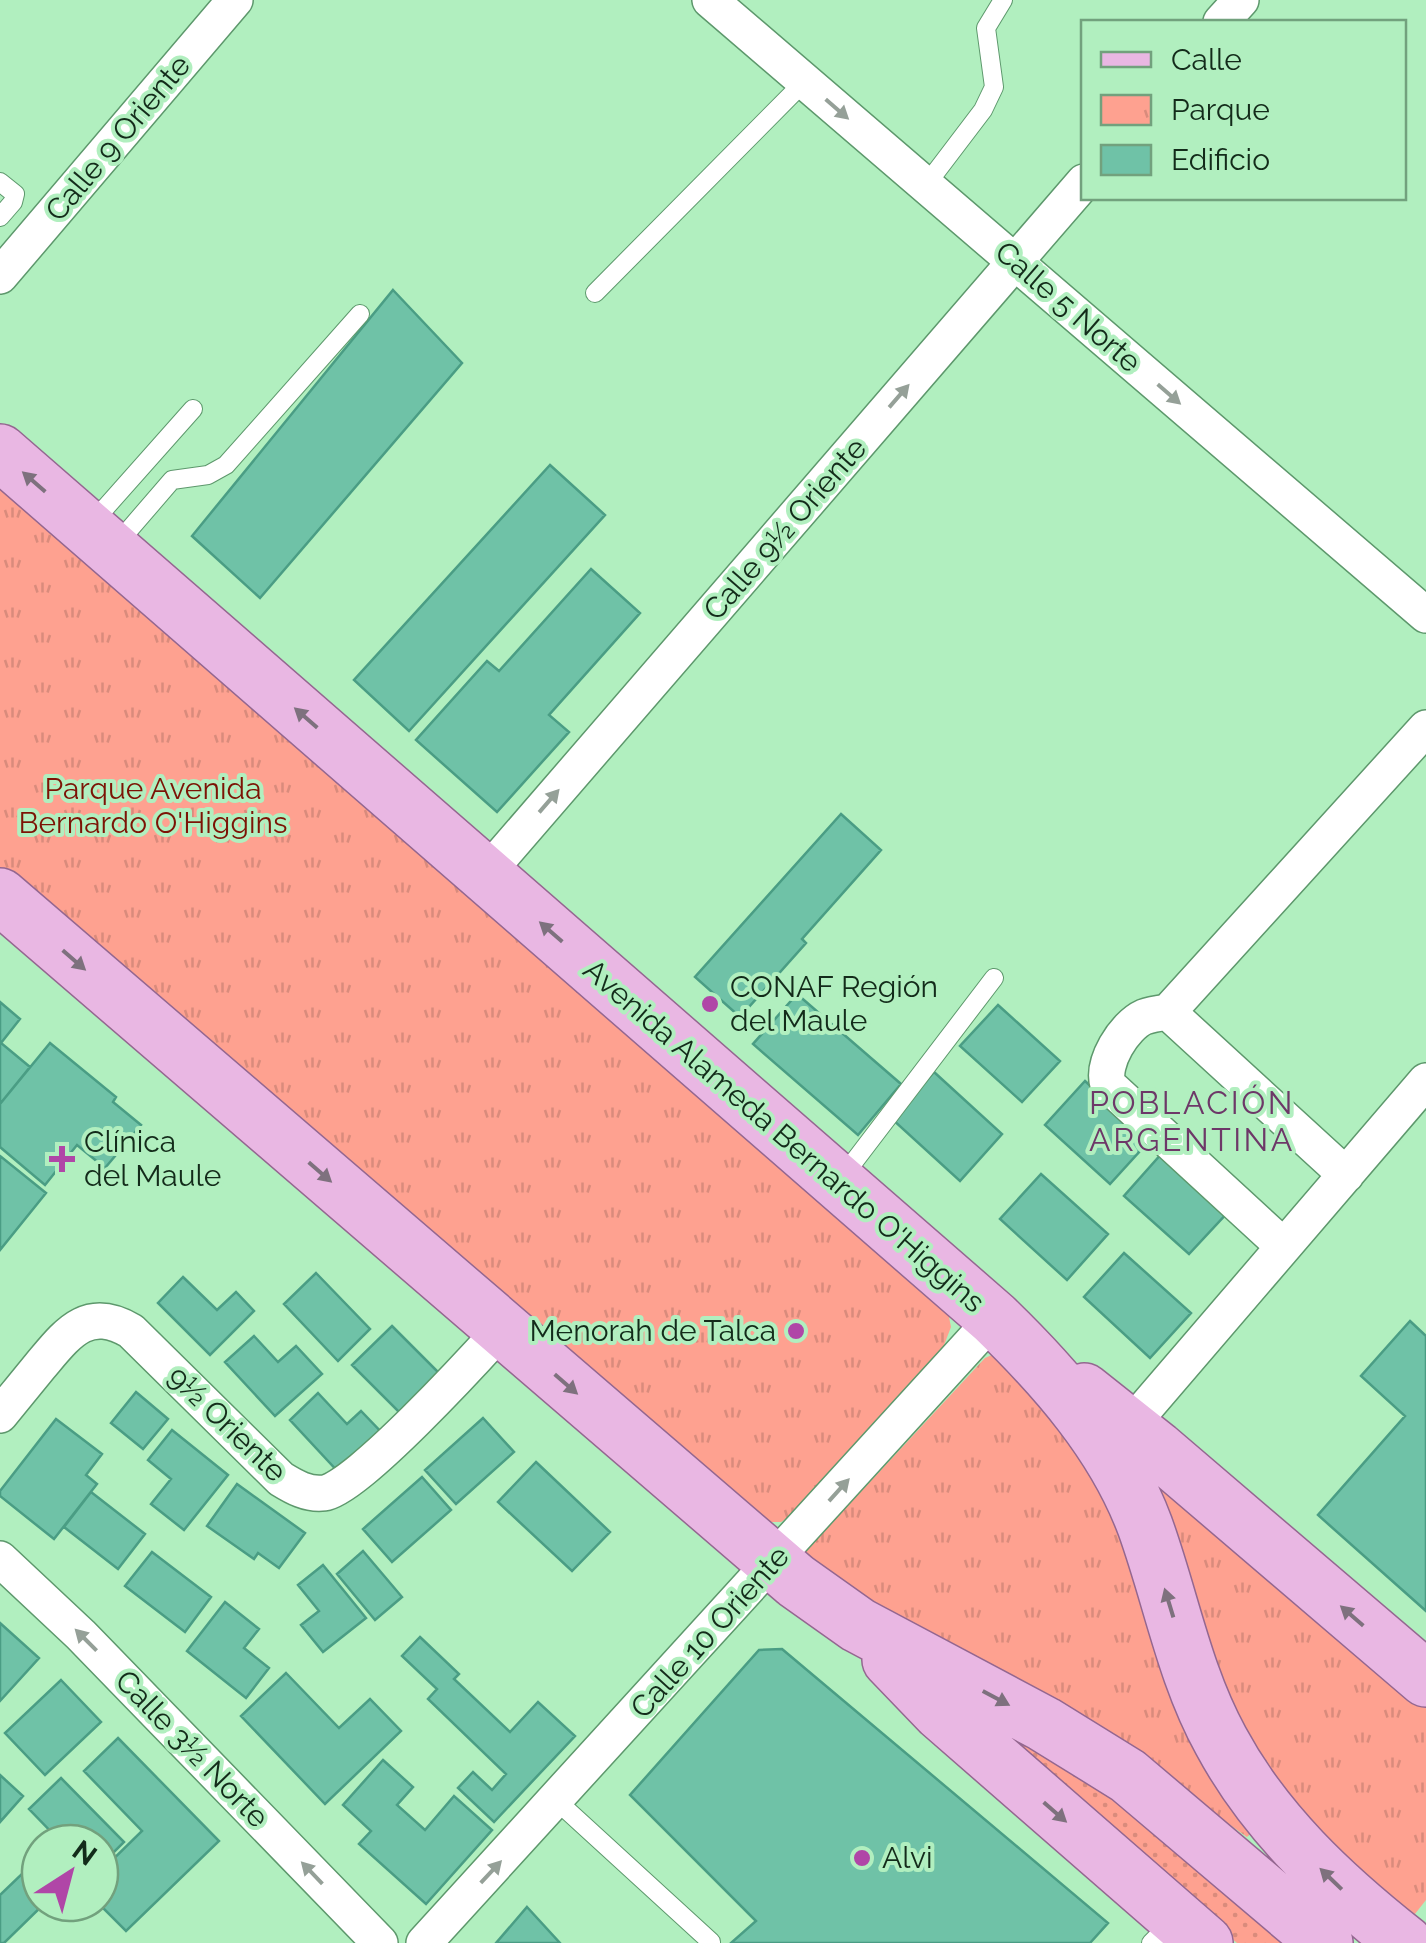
<svg xmlns="http://www.w3.org/2000/svg" width="1426" height="1943" font-family="Raleway,sans-serif">
<defs>
<pattern id="grass-dots" width="8" height="8" patternUnits="userSpaceOnUse" patternTransform="scale(2.5)"><rect width="8" height="8" fill="#fea190"/><path d="M2 2h.1M6 6h.1" fill="none" stroke="#d98b7c" stroke-width="1.8" stroke-linecap="round"/></pattern>
<pattern id="park-tufts" width="24" height="20" patternUnits="userSpaceOnUse" patternTransform="scale(2.5)"><rect width="24" height="20" fill="#fea190"/><path d="M3 7l-1-3M5 7V3M7 7l1-3M15 17l-1-3M17 17v-4M19 17l1-3" fill="none" stroke="#d98b7c"/></pattern>
</defs>
<rect width="100%" height="100%" fill="#b1efbf"/>
<path fill="url(#grass-dots)" d="M982,1718L1082,1774L1293,1943H1237L980,1726Z"/>
<path fill="url(#park-tufts)" d="M0,474L948,1312L951,1327L941,1353L798,1511L781,1522H768L0,871Z
M994,1354L1000,1355L1096,1476L1251,1833L1247,1837L1178,1788L887,1619L803,1554L985,1358Z
M1159,1484L1426,1700V1900L1411,1919L1356,1873L1262,1765L1220,1682L1155,1489Z"/>
<path fill="#6fc2a7" stroke="#4a9d84" stroke-width="2.5" d="M393,290L462,363L260,598L192,536Z
M550,465L605,515L409,731L354,680Z
M591,569L640,613L549,715L569,732L497,812L416,740L487,661L499,671Z
M841,814L881,850L802,939L806,943L740,1017L695,977Z
M797,994L901,1084L858,1135L753,1044Z
M0,1002L20,1019L1,1043L30,1067L0,1104Z
M998,1005L1060,1061L1022,1102L960,1046Z
M50,1043L116,1097L113,1102L141,1125L105,1168L77,1145L45,1185L0,1147V1104Z
M934,1072L1002,1134L960,1181L892,1119Z
M1085,1081L1150,1140L1110,1184L1045,1125Z
M1163,1152L1229,1211L1189,1254L1124,1196Z
M0,1156L46,1193L0,1250Z
M1041,1174L1108,1234L1067,1280L1000,1219Z
M1124,1253L1191,1313L1150,1358L1084,1297Z
M316,1273L370,1329L338,1361L284,1304Z
M183,1277L217,1310L236,1292L254,1311L210,1355L158,1303Z
M1410,1321L1426,1336V1611L1318,1515L1405,1416L1361,1376Z
M392,1326L443,1377L403,1416L352,1365Z
M254,1336L278,1362L296,1346L322,1374L275,1416L225,1362Z
M136,1392L168,1419L143,1449L111,1423Z
M318,1393L347,1424L361,1411L385,1436L342,1476L290,1420Z
M483,1418L514,1452L456,1504L425,1470Z
M56,1419L102,1454L86,1475L97,1484L54,1539L0,1496V1491Z
M172,1430L228,1475L184,1530L151,1504L171,1479L148,1460Z
M536,1462L610,1532L572,1571L498,1502Z
M422,1477L451,1510L392,1562L363,1529Z
M237,1484L305,1533L279,1568L258,1553L254,1559L207,1526Z
M91,1492L145,1534L118,1569L64,1527Z
M363,1551L402,1597L375,1620L337,1574Z
M152,1552L211,1597L185,1632L125,1586Z
M323,1565L366,1618L323,1652L301,1625L319,1611L298,1585Z
M225,1602L259,1629L244,1648L269,1668L246,1698L187,1651Z
M0,1623L39,1658L0,1701Z
M420,1637L459,1674L454,1679L510,1732L538,1702L575,1736L494,1822L458,1788L473,1772L492,1790L506,1774L428,1699L437,1689L402,1656Z
M782,1649L1108,1923L1090,1943H731L756,1921L630,1795L759,1650Z
M286,1673L339,1728L370,1699L401,1731L325,1804L241,1716Z
M61,1680L101,1722L45,1775L5,1733Z
M118,1738L219,1841L126,1931L98,1903L100,1872L142,1831L84,1771Z
M383,1760L413,1787L397,1805L425,1830L454,1796L492,1830L426,1904L359,1844L371,1831L343,1805Z
M0,1775L23,1796L0,1822Z
M61,1778L124,1842L100,1866V1843H62L29,1809Z
M25,1871L40,1887V1903H45L4,1943H0V1895Z
M527,1907L560,1943H496Z"/>
<g fill="none" stroke-linecap="round" stroke-linejoin="round">
<defs>
<path id="service" d="M0,182L15,194L13,202L0,217
M926,185L983,110L994,87L986,28L1003,0
M595,293L805,81
M90,525L193,409
M116,545L172,480L208,475L226,465L360,314
M840,1180L994,978
M557,1801L711,1942
M1151,1943L1172,1922"/>
<path id="minor" d="M710,0L1426,615
M1221,22L1241,0
M0,276L235,0
M485,875L1084,182
M1168,1012L1426,728
M1168,1012C1161,1013 1152,1014 1144,1017C1124,1026 1101,1063 1108,1085L1282,1245
M1168,1012L1346,1175
M0,1415C13,1399 27,1382 40,1366C67,1334 87,1305 131,1331L281,1479C294,1487 308,1495 324,1493C356,1489 475,1359 502,1329
M1129,1427L1426,1081
M0,1559L81,1635L380,1943
M424,1943L994,1318"/>
<path id="primary" d="M0,452L994,1318C1055,1377 1115,1445 1145,1526C1171,1598 1184,1674 1221,1741C1265,1823 1333,1886 1405,1943
M0,896L796,1581L858,1625L1044,1724L1128,1776L1325,1943
M1084,1391L1157,1449L1426,1679
M890,1660L940,1712L1205,1943"/>
</defs>
<use href="#service" stroke="#5d986c" stroke-width="20"/>
<use href="#minor" stroke="#5d986c" stroke-width="38"/>
<use href="#primary" stroke="#946790" stroke-width="58"/>
<use href="#service" stroke="#fff" stroke-width="18"/>
<use href="#minor" stroke="#fff" stroke-width="35"/>
<use href="#primary" stroke="#e9b7e3" stroke-width="55"/>
</g>
<defs><path id="oneway-solid" d="M-6-.8H1V-3.2L6.5 0L1 3.2V.8H-6Z" transform="scale(2.5)"/></defs>
<g fill="#95a098">
<use href="#oneway-solid" transform="translate(837 109) rotate(41)"/>
<use href="#oneway-solid" transform="translate(1169 394) rotate(41)"/>
<use href="#oneway-solid" transform="translate(899 396) rotate(-49)"/>
<use href="#oneway-solid" transform="translate(549 801) rotate(-49)"/>
<use href="#oneway-solid" transform="translate(839 1490) rotate(-48)"/>
<use href="#oneway-solid" transform="translate(86 1640) rotate(-135)"/>
<use href="#oneway-solid" transform="translate(491 1872) rotate(-47)"/>
<use href="#oneway-solid" transform="translate(312 1873) rotate(-134)"/>
</g>
<g fill="#7e717e">
<use href="#oneway-solid" transform="translate(34 482) rotate(-139)"/>
<use href="#oneway-solid" transform="translate(306 718) rotate(-139)"/>
<use href="#oneway-solid" transform="translate(551 932) rotate(-139)"/>
<use href="#oneway-solid" transform="translate(74 960) rotate(41)"/>
<use href="#oneway-solid" transform="translate(320 1172) rotate(41)"/>
<use href="#oneway-solid" transform="translate(566 1384) rotate(41)"/>
<use href="#oneway-solid" transform="translate(1169 1603) rotate(-107)"/>
<use href="#oneway-solid" transform="translate(1352 1616) rotate(-139)"/>
<use href="#oneway-solid" transform="translate(996 1698) rotate(28)"/>
<use href="#oneway-solid" transform="translate(1055 1812) rotate(41)"/>
<use href="#oneway-solid" transform="translate(1331 1879) rotate(-136)"/>
</g>
<g fill="#b046a7" stroke="#b1efbf" stroke-width="4">
<circle cx="710" cy="1004" r="10"/>
<path d="M57 1144h10v10h10v10h-10v10h-10v-10h-10v-10h10z"/>
<circle cx="796" cy="1331" r="10"/>
<circle cx="862" cy="1858" r="10"/>
</g>
<g text-anchor="middle" stroke-width="8" stroke-linejoin="round" paint-order="stroke">
<g font-size="30" fill="#132b1a" stroke="#b1efbf">
<text transform="translate(118 138) rotate(-50)" y="10">Calle 9 Oriente</text>
<text transform="translate(1068 307) rotate(41)" y="10">Calle 5 Norte</text>
<text transform="translate(785 529) rotate(-49)" y="10">Calle 9½ Oriente</text>
<text transform="translate(784 1136) rotate(41)" y="10">Avenida Alameda Bernardo O'Higgins</text>
<text transform="translate(227 1424) rotate(44)" y="10">9½ Oriente</text>
<text transform="translate(710 1632) rotate(-48)" y="10">Calle 10 Oriente</text>
<text transform="translate(192 1749) rotate(46)" y="10">Calle 3½ Norte</text>
</g>
<g font-size="30" fill="#7c1305" stroke="#b1efbf">
<text x="153" y="799">Parque Avenida<tspan x="153" dy="34">Bernardo O'Higgins</tspan></text>
</g>
<g font-size="30" fill="#132b1a" stroke="#b1efbf" text-anchor="start">
<text x="730" y="997">CONAF Región<tspan x="730" dy="34">del Maule</tspan></text>
<text x="84" y="1152">Clínica<tspan x="84" dy="34">del Maule</tspan></text>
<text x="776" y="1341" text-anchor="end">Menorah de Talca</text>
<text x="882" y="1868">Alvi</text>
</g>
<g font-size="32" letter-spacing="2.5" fill="#6d3868" stroke="#b1efbf">
<text x="1192" y="1114">POBLACIÓN<tspan x="1192" dy="37">ARGENTINA</tspan></text>
</g>
</g>
<rect x="1081" y="20" width="325" height="180" fill="#b1efbf" stroke="#72a17d" stroke-width="2.5"/>
<rect x="1101" y="52" width="50" height="15" fill="#e9b7e3" stroke="#72a17d" stroke-width="2.5"/>
<text x="1171" y="70" font-size="30" fill="#132b1a">Calle</text>
<rect x="1101" y="95" width="50" height="30" fill="url(#park-tufts)" stroke="#72a17d" stroke-width="2.5"/>
<text x="1171" y="120" font-size="30" fill="#132b1a">Parque</text>
<rect x="1101" y="145" width="50" height="30" fill="#6fc2a7" stroke="#72a17d" stroke-width="2.5"/>
<text x="1171" y="170" font-size="30" fill="#132b1a">Edificio</text>
<g transform="translate(70 1873) rotate(36)"><circle r="48" fill="#b1efbf" stroke="#72a17d" stroke-width="2.5"/>
<path d="M0-8L18 38L0 25L-18 38Z" fill="#b046a7"/>
<text y="-15" font-size="28" font-weight="bold" text-anchor="middle" fill="#132b1a">N</text>
</g>
</svg>
